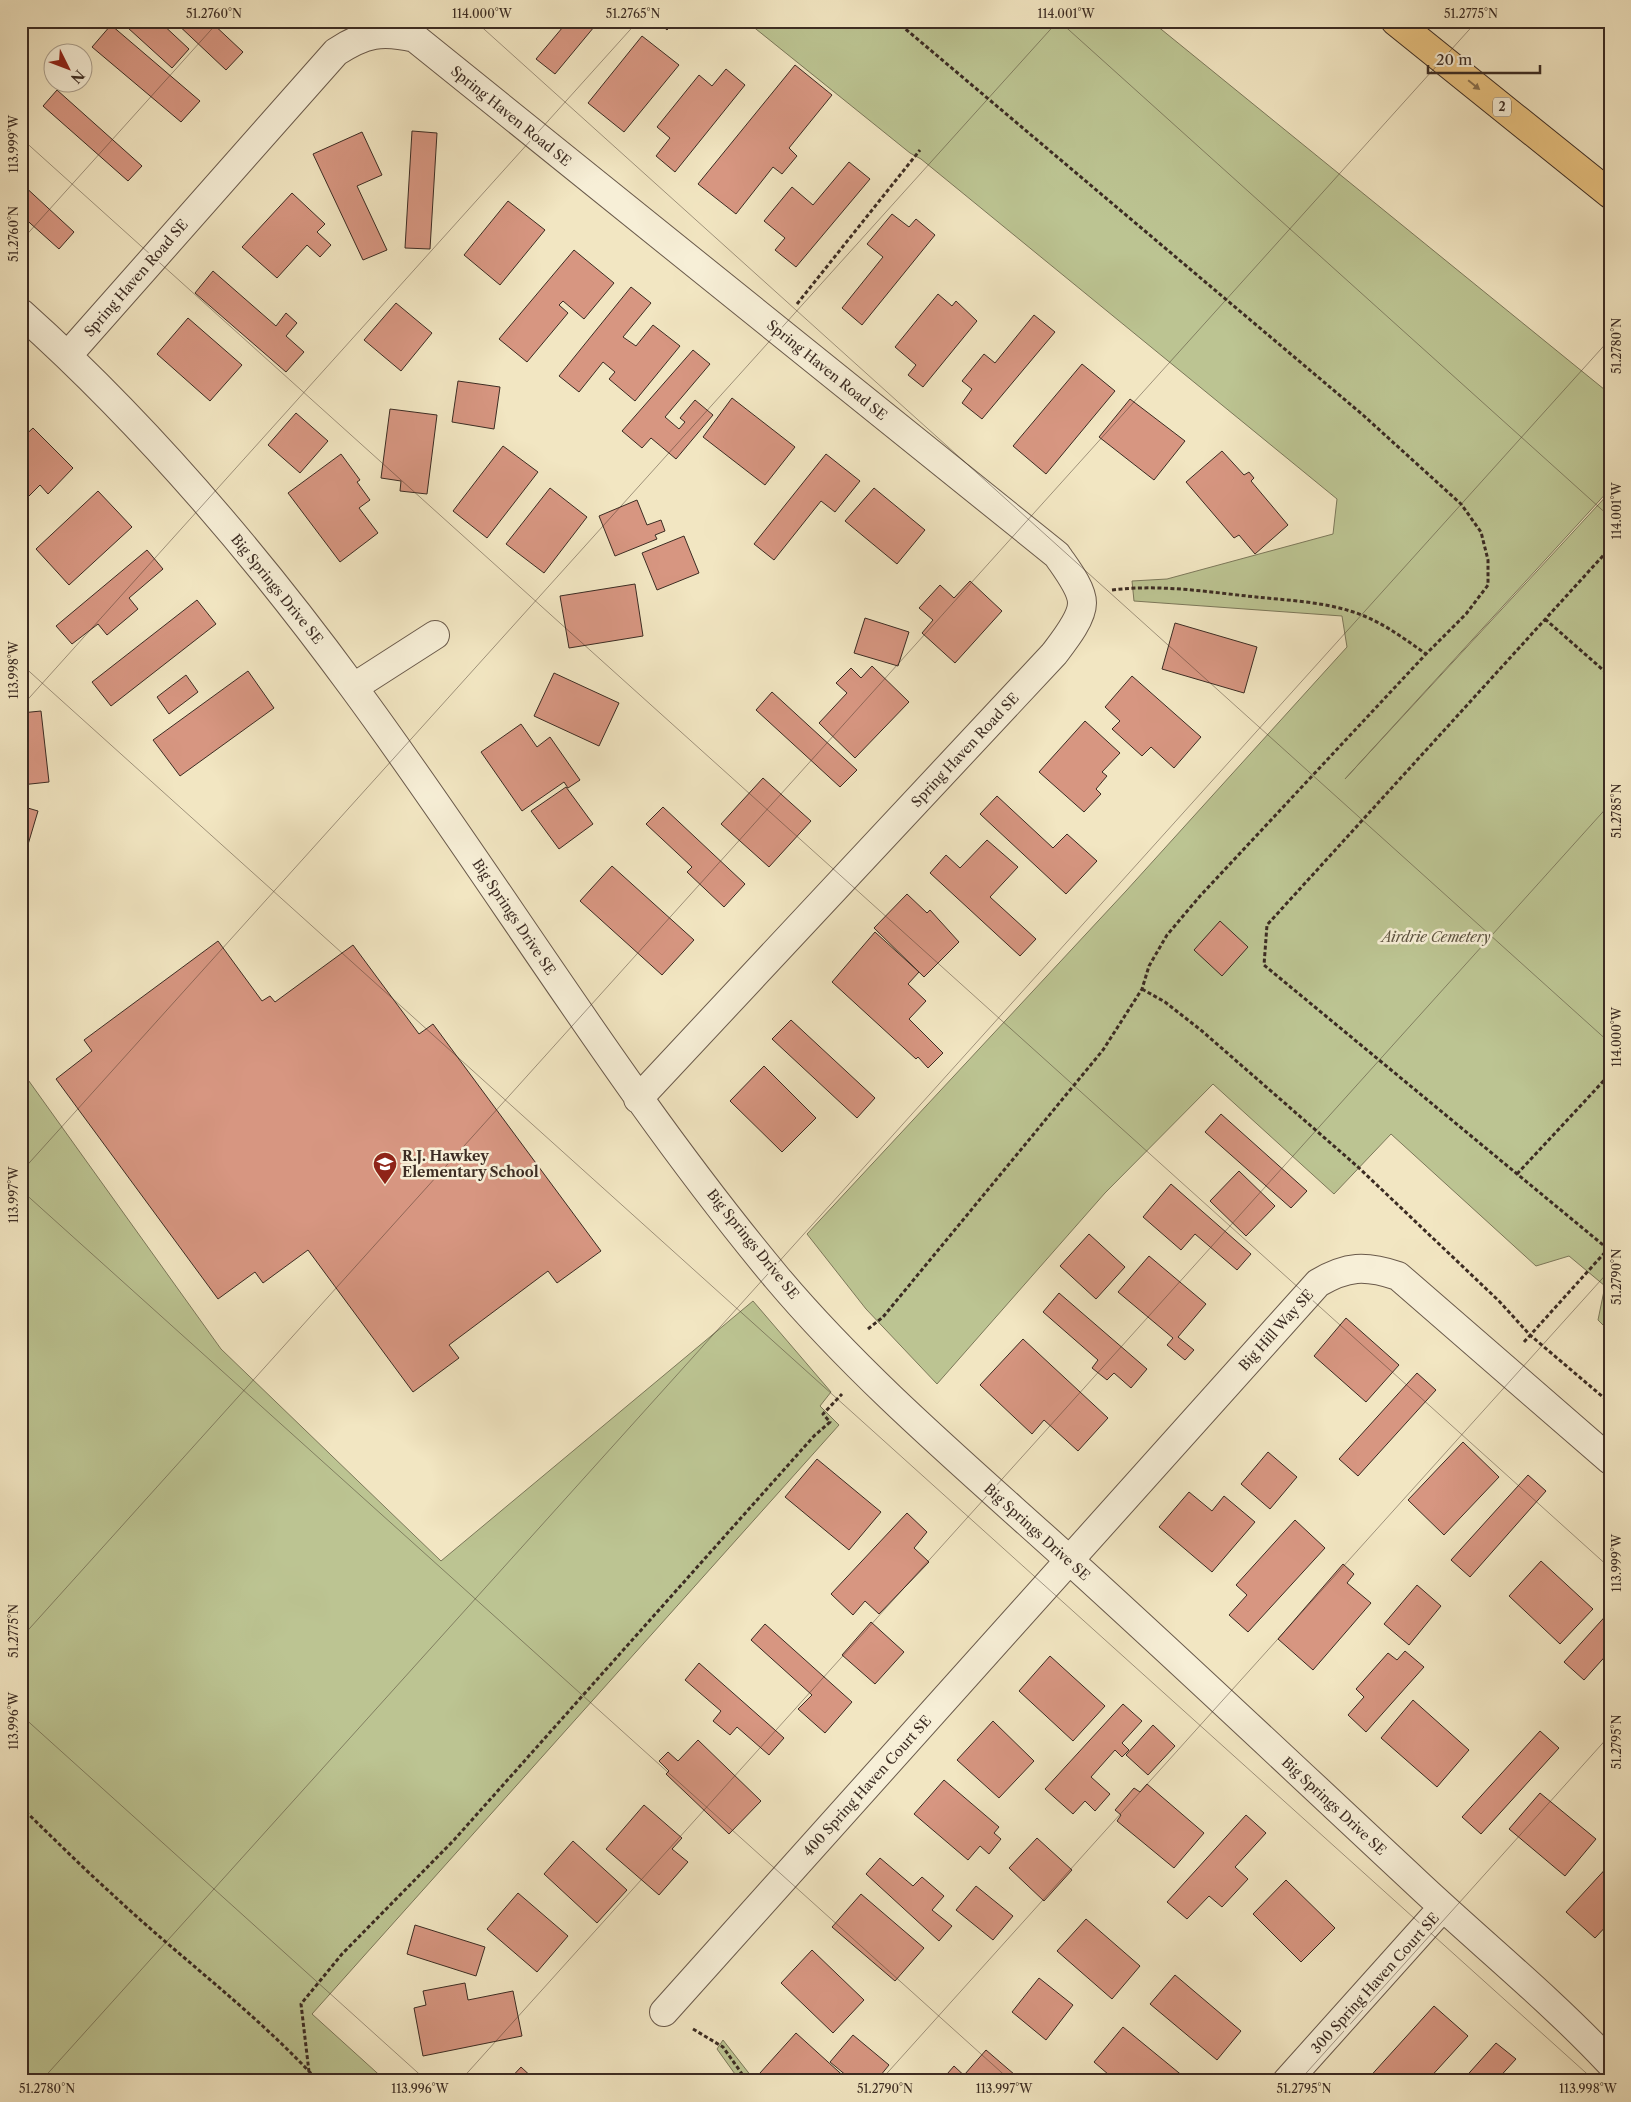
<svg xmlns="http://www.w3.org/2000/svg" width="1631" height="2102" font-family="'Libre Caslon Text',serif">
<rect width="100%" height="100%" fill="#f2e6c2"/>
<filter id="stains"><feTurbulence type="fractalNoise" baseFrequency=".004" numOctaves="4"/><feColorMatrix values="0 0 0 0 .2 0 0 0 0 .09 0 0 0 0 .02 0 0 0 .5 -.17"/></filter>
<radialGradient id="worn" r=".72"><stop offset=".6" stop-color="#630" stop-opacity="0"/><stop offset="1" stop-color="#630" stop-opacity=".3"/></radialGradient>
<path fill="#bcc492" stroke="#7c785a" d="M746,21H1151L1610,394V489L1345,779L1610,492V1332L1598,1320L1605,1286L1569,1256L1536,1266L1391,1134L1334,1194L1213,1084L1105,1193L937,1384L866,1309L807,1234L1126,891L1347,647L1342,616L1134,601L1132,581L1167,579L1333,534L1337,499L921,159L910,153Z
M21,1070L221,1349L441,1561L753,1301L831,1392L820,1406L839,1425L312,2014L386,2081H21Z
M723,2040L755,2081H740L717,2049Z"/>
<path fill="#d79681" stroke="#3c2c23" d="M134,21H159L189,49L172,68L128,28Z
M174,21H210L243,52L226,70Z
M568,21H599L555,74L536,59Z
M657,21H675L667,30Z
M111,25L200,101L181,122L92,47Z
M642,36L679,65L624,132L588,103Z
M795,65L832,95L789,148L797,156L782,174L773,167L736,214L698,184Z
M726,69L745,85L675,172L656,156L670,138L657,127L699,75L712,86Z
M57,90L142,166L128,181L43,106Z
M412,131L437,133L430,249L405,248Z
M362,132L382,175L357,186L387,250L363,260L313,154Z
M849,162L870,179L796,267L775,250L785,238L764,221L792,187L813,205Z
M21,183L74,232L59,249L21,215Z
M292,193L325,224L317,232L331,245L320,257L307,245L277,278L242,247Z
M508,201L545,230L500,285L464,255Z
M892,214L909,227L916,219L935,235L862,325L842,308L883,257L867,244Z
M574,250L614,283L584,319L563,301L559,305L568,313L527,362L499,339Z
M213,271L276,326L286,313L297,323L286,336L304,352L286,372L195,293Z
M631,287L651,303L623,337L636,346L653,325L680,346L635,401L609,379L615,372L603,362L579,392L559,376Z
M938,294L952,306L956,301L977,321L923,387L908,375L916,365L895,347Z
M396,303L432,333L401,371L364,340Z
M1034,315L1055,332L982,419L962,403L972,389L962,381L984,354L995,363Z
M188,318L242,365L210,401L157,354Z
M693,350L710,364L665,417L679,429L685,422L680,418L695,400L713,415L676,459L651,438L642,448L622,431Z
M1082,364L1115,391L1046,474L1013,446Z
M458,381L500,387L494,429L452,422Z
M732,398L795,447L765,485L703,437Z
M1130,399L1185,441L1154,480L1099,437Z
M390,409L437,415L427,494L400,491L401,481L381,478Z
M296,413L328,441L300,473L268,445Z
M33,428L73,468L48,494L40,485L22,503L21,439Z
M503,446L538,472L487,538L453,511Z
M1222,451L1244,475L1249,472L1254,478L1251,481L1288,525L1255,554L1239,535L1234,538L1186,482Z
M341,454L360,480L357,482L370,500L359,508L378,533L340,562L288,493Z
M826,454L860,481L835,512L821,501L774,560L754,544Z
M550,488L587,517L544,573L506,544Z
M874,488L925,530L897,564L845,521Z
M98,491L132,527L69,585L36,549Z
M637,500L647,525L661,520L665,531L655,535L657,539L615,556L599,516Z
M684,536L699,573L657,590L642,553Z
M147,550L163,569L129,598L138,609L107,635L98,624L72,644L56,626Z
M970,581L1002,611L955,663L922,633L933,620L919,608L940,585L954,598Z
M635,584L643,636L569,648L560,596Z
M197,600L216,624L111,706L92,682Z
M865,618L909,632L898,666L854,653Z
M1175,623L1257,647L1244,693L1162,669Z
M872,666L909,702L855,758L819,723L847,693L836,683L851,668L861,678Z
M248,671L274,708L180,776L153,740Z
M554,673L619,703L599,746L534,716Z
M186,675L198,692L169,714L157,697Z
M1132,676L1201,737L1174,768L1151,747L1142,756L1112,729L1120,721L1105,707Z
M772,692L857,770L840,787L756,710Z
M41,711L49,782L21,785V713Z
M1085,721L1120,753L1102,772L1107,776L1096,789L1101,794L1084,812L1039,772Z
M521,724L537,747L550,737L580,780L568,788L564,782L522,811L481,752Z
M763,778L811,821L769,867L721,824Z
M566,787L593,824L559,849L531,811Z
M997,796L1053,848L1067,834L1097,861L1066,894L980,814Z
M21,806L38,811L21,868Z
M663,807L745,884L724,907L687,872L692,867L646,824Z
M987,840L1018,867L990,897L1036,939L1020,956L930,873L946,855L960,868Z
M612,866L694,940L662,975L580,901Z
M907,894L927,913L930,910L959,942L924,977L874,928Z
M1220,921L1248,947L1222,976L1194,950Z
M875,932L919,972L908,984L926,1001L909,1019L943,1053L928,1068L918,1057L916,1059L832,982Z
M218,941L262,1001L270,996L275,1002L353,945L419,1034L433,1024L601,1251L557,1283L548,1271L449,1345L459,1358L413,1392L308,1250L263,1283L255,1272L218,1299L56,1079L92,1051L84,1040Z
M791,1020L875,1098L857,1118L772,1039Z
M764,1066L816,1118L782,1152L730,1101Z
M1221,1114L1307,1191L1291,1208L1205,1132Z
M1239,1171L1275,1206L1246,1236L1210,1201Z
M1171,1184L1251,1254L1237,1270L1195,1234L1181,1250L1143,1217Z
M1089,1234L1125,1267L1096,1299L1060,1266Z
M1149,1256L1206,1304L1178,1337L1194,1350L1185,1360L1167,1345L1173,1338L1118,1292Z
M1059,1293L1147,1369L1131,1388L1114,1373L1107,1380L1092,1368L1098,1360L1043,1312Z
M1346,1318L1399,1365L1366,1402L1314,1356Z
M1023,1339L1108,1418L1078,1451L1044,1420L1032,1434L980,1385Z
M1417,1373L1436,1390L1358,1476L1339,1459Z
M1463,1442L1499,1477L1444,1535L1408,1500Z
M1268,1452L1297,1477L1270,1509L1241,1484Z
M817,1459L881,1512L849,1550L785,1497Z
M1528,1475L1546,1491L1470,1577L1451,1560Z
M1189,1492L1212,1511L1224,1496L1255,1522L1212,1572L1159,1527Z
M907,1513L927,1532L914,1548L929,1562L879,1614L865,1601L853,1615L831,1594Z
M1295,1520L1325,1548L1248,1632L1229,1615L1247,1595L1236,1585Z
M1541,1561L1593,1609L1560,1644L1509,1596Z
M1343,1564L1354,1574L1347,1583L1371,1603L1313,1670L1278,1639Z
M1417,1585L1441,1606L1409,1645L1384,1624Z
M1610,1611V1651L1584,1680L1564,1662Z
M871,1622L904,1652L875,1684L842,1655Z
M765,1624L852,1702L825,1733L798,1709L812,1695L751,1640Z
M1405,1651L1424,1667L1366,1732L1348,1715L1364,1697L1356,1689L1388,1653L1397,1660Z
M1050,1656L1105,1706L1073,1741L1019,1691Z
M699,1663L784,1738L769,1755L737,1727L730,1735L713,1721L721,1711L685,1680Z
M1413,1700L1469,1750L1437,1787L1381,1738Z
M1123,1704L1142,1721L1122,1743L1129,1750L1122,1757L1115,1750L1091,1777L1110,1794L1095,1811L1085,1801L1073,1814L1045,1789Z
M993,1721L1034,1761L999,1798L957,1760Z
M1153,1725L1175,1746L1148,1775L1126,1755Z
M1540,1731L1559,1748L1481,1834L1462,1817Z
M698,1740L761,1801L729,1834L666,1774L669,1771L659,1761L668,1752L678,1761Z
M944,1780L999,1827L994,1833L1001,1839L989,1854L980,1846L968,1860L914,1814Z
M1147,1784L1204,1833L1174,1868L1117,1821L1121,1815L1115,1810L1134,1788L1140,1792Z
M1540,1793L1596,1839L1565,1876L1509,1829Z
M644,1805L682,1838L672,1849L688,1862L659,1895L606,1849Z
M1246,1815L1266,1833L1235,1867L1248,1879L1222,1907L1209,1896L1187,1919L1167,1902Z
M1037,1838L1072,1870L1044,1901L1009,1868Z
M573,1841L627,1890L597,1923L544,1874Z
M880,1858L913,1886L922,1877L944,1896L932,1910L952,1926L939,1941L866,1874Z
M1610,1864V1922L1595,1938L1566,1912Z
M1286,1880L1335,1928L1301,1962L1253,1914Z
M976,1886L1013,1916L993,1940L956,1910Z
M518,1893L568,1936L537,1972L487,1929Z
M861,1894L924,1948L895,1981L832,1927Z
M1086,1919L1140,1966L1112,1999L1057,1951Z
M415,1925L485,1947L476,1976L407,1954Z
M812,1950L864,2000L833,2033L781,1983Z
M1175,1975L1241,2031L1217,2060L1150,2004Z
M1039,1978L1073,2005L1046,2040L1012,2012Z
M465,1983L468,2000L513,1991L522,2036L423,2056L414,2008L426,2005L423,1991Z
M1434,2006L1468,2036L1427,2081H1366Z
M1123,2027L1184,2077L1181,2081H1116L1094,2062Z
M796,2033L849,2081H769L760,2073Z
M853,2035L889,2065L876,2081H853L830,2062Z
M1496,2043L1516,2059L1496,2081H1462Z
M986,2050L1022,2081H973L965,2074Z
M954,2066L970,2081H941Z
M521,2067L536,2081H508Z"/>
<g fill="none" stroke-linecap="round" stroke-linejoin="round">
<defs>
<path id="minor" d="M21,313C146,425 254,552 353,687C497,882 621,1091 777,1278C863,1380 970,1470 1068,1559C1186,1666 1302,1776 1418,1884C1482,1944 1550,1999 1610,2063
M68,355L336,52C365,33 382,30 415,38L1057,555C1065,567 1082,588 1082,603C1082,619 1063,642 1054,654L638,1099
M354,687L435,635
M664,2012L1318,1283C1347,1266 1365,1265 1398,1276L1610,1460
M1287,2081L1443,1907"/>
<path id="motorway" d="M1395,21L1610,194"/>
</defs>
<use href="#minor" stroke="#6a5a4b" stroke-width="30"/>
<use href="#motorway" stroke="#3c2c23" stroke-width="30"/>
<path stroke="#3c2c23" stroke-width="3" stroke-dasharray="4 2.5" stroke-linecap="butt" d="M797,304L920,150
M1112,590C1160,584 1209,592 1256,597C1286,600 1322,602 1350,611C1378,619 1402,637 1426,654
M1545,619L1610,676
M1142,989L1165,1002L1202,1031L1358,1167L1499,1301L1530,1335L1610,1403
M1517,1174L1610,1074
M1608,1249L1264,965L1267,925L1610,548
M868,1329L883,1317L1103,1050L1142,989L1149,966L1167,935L1200,896L1426,654L1466,614L1488,585V560L1481,532L1461,504L1363,415L896,21
M1524,1342L1608,1249L1610,1251
M21,1807C51,1836 81,1866 112,1894C179,1957 255,2012 318,2081
M693,2029L723,2047L747,2081
M309,2072L301,2004L342,1954L454,1840L814,1436L830,1422L823,1414L842,1394"/>
<use href="#minor" stroke="#f7efd7" stroke-width="28"/>
<use href="#motorway" stroke="#e9c381" stroke-width="28"/>
</g>
<defs><path id="oneway-solid" d="M-6-.8H1V-3.2L6.5 0L1 3.2V.8H-6Z" transform="scale(1.25)"/></defs>
<use fill="#8a704d" href="#oneway-solid" transform="translate(1474 85) rotate(39)"/>
<path fill="none" stroke="#3c2c23" stroke-width="1" stroke-opacity="0.45" d="M475,21L1610,1043M1059,21L1610,517M21,138L1610,1568M21,241L219,21M21,664L1595,2081M21,707L638,21M21,1172L1058,21M21,1190L1011,2081M21,1638L1477,21M21,1715L427,2081M41,2081L1610,339M460,2081L1610,804M880,2081L1610,1270M1299,2081L1610,1735"/>
<defs>
<symbol id="school-pin" viewBox="-11 -11 22 30"><path d="M0 17L-7.5 6A9.5 9.5 0 1 1 7.5 6Z" fill="#8f2418" stroke="#f7efd7"/><path d="M0-5L7-2L0 1L-7-2ZM-4 1L0 2.5L4 1V4Q0 6-4 4Z" fill="#fff"/></symbol>
</defs>
<g fill-rule="evenodd">
<use href="#school-pin" x="371" y="1150" width="28" height="38"/>
</g>
<g text-anchor="middle" stroke-width="5" stroke-linejoin="round" paint-order="stroke">
<rect fill="#f7efd7" stroke="#746659" stroke-width="1" x="1493" y="97.5" width="18" height="19" rx="4"/>
<g font-size="12" font-weight="bold" fill="#3c2c23">
<text x="1502" y="111">2</text>
</g>
<g font-size="14" fill="#3c2c23" stroke="#f7efd7">
<text transform="translate(511 116) rotate(39)" y="5">Spring Haven Road SE</text>
<text transform="translate(136 278) rotate(-49)" y="5">Spring Haven Road SE</text>
<text transform="translate(827 370) rotate(39)" y="5">Spring Haven Road SE</text>
<text transform="translate(277 589) rotate(51)" y="5">Big Springs Drive SE</text>
<text transform="translate(965 750) rotate(-47)" y="5">Spring Haven Road SE</text>
<text transform="translate(514 917) rotate(56)" y="5">Big Springs Drive SE</text>
<text transform="translate(753 1244) rotate(51)" y="5">Big Springs Drive SE</text>
<text transform="translate(1276 1330) rotate(-48)" y="5">Big Hill Way SE</text>
<text transform="translate(1037 1532) rotate(42)" y="5">Big Springs Drive SE</text>
<text transform="translate(867 1786) rotate(-48)" y="5">400 Spring Haven Court SE</text>
<text transform="translate(1334 1806) rotate(43)" y="5">Big Springs Drive SE</text>
<text transform="translate(1375 1983) rotate(-48)" y="5">300 Spring Haven Court SE</text>
</g>
<g font-size="14" font-style="italic" fill="#5c523f" stroke="#f7efd7">
<text x="1436" y="942">Airdrie Cemetery</text>
</g>
<g font-size="14" font-weight="bold" fill="#3c2c23" stroke="#f7efd7" text-anchor="start">
<text x="402" y="1161">R.J. Hawkey<tspan x="402" dy="16">Elementary School</tspan></text>
</g>
</g>
<rect width="1631" height="2102" fill="none" stroke="#f2e6c2" stroke-width="55"/>
<g transform="translate(68 68) rotate(132)"><circle r="24" fill="#f7efd7" stroke="#aca18f"/>
<path d="M0-4L9 19L0 12L-9 19Z" fill="#8f2418"/>
<text y="-8" font-size="14" font-weight="bold" text-anchor="middle" fill="#3c2c23">N</text>
</g>
<path d="M1428 65v8h112v-8" fill="none" stroke="#3c2c23" stroke-width="2.5"/>
<text x="1436" y="65" font-size="15" fill="#3c2c23" stroke="#f7efd7" stroke-width="4" paint-order="stroke">20 m</text>
<rect x="28" y="28" width="1576" height="2046" fill="none" stroke="#3c2c23" stroke-width="2"/>
<g font-size="12" text-anchor="middle" fill="#3c2c23">
<text x="214" y="18">51.2760°N</text>
<text x="482" y="18">114.000°W</text>
<text x="633" y="18">51.2765°N</text>
<text x="1066" y="18">114.001°W</text>
<text x="1471" y="18">51.2775°N</text>
<text transform="translate(14 144) rotate(-90)" y="4">113.999°W</text>
<text transform="translate(14 234) rotate(-90)" y="4">51.2760°N</text>
<text transform="translate(1617 346) rotate(-90)" y="4">51.2780°N</text>
<text transform="translate(1617 511) rotate(-90)" y="4">114.001°W</text>
<text transform="translate(14 670) rotate(-90)" y="4">113.998°W</text>
<text transform="translate(1617 811) rotate(-90)" y="4">51.2785°N</text>
<text transform="translate(1617 1037) rotate(-90)" y="4">114.000°W</text>
<text transform="translate(14 1195) rotate(-90)" y="4">113.997°W</text>
<text transform="translate(1617 1277) rotate(-90)" y="4">51.2790°N</text>
<text transform="translate(1617 1563) rotate(-90)" y="4">113.999°W</text>
<text transform="translate(14 1631) rotate(-90)" y="4">51.2775°N</text>
<text transform="translate(14 1721) rotate(-90)" y="4">113.996°W</text>
<text transform="translate(1617 1742) rotate(-90)" y="4">51.2795°N</text>
<text x="47" y="2093">51.2780°N</text>
<text x="420" y="2093">113.996°W</text>
<text x="885" y="2093">51.2790°N</text>
<text x="1004" y="2093">113.997°W</text>
<text x="1304" y="2093">51.2795°N</text>
<text x="1588" y="2093">113.998°W</text>
</g>
<rect width="100%" height="100%" filter="url(#stains)"/>
<rect width="100%" height="100%" fill="url(#worn)"/>
</svg>
